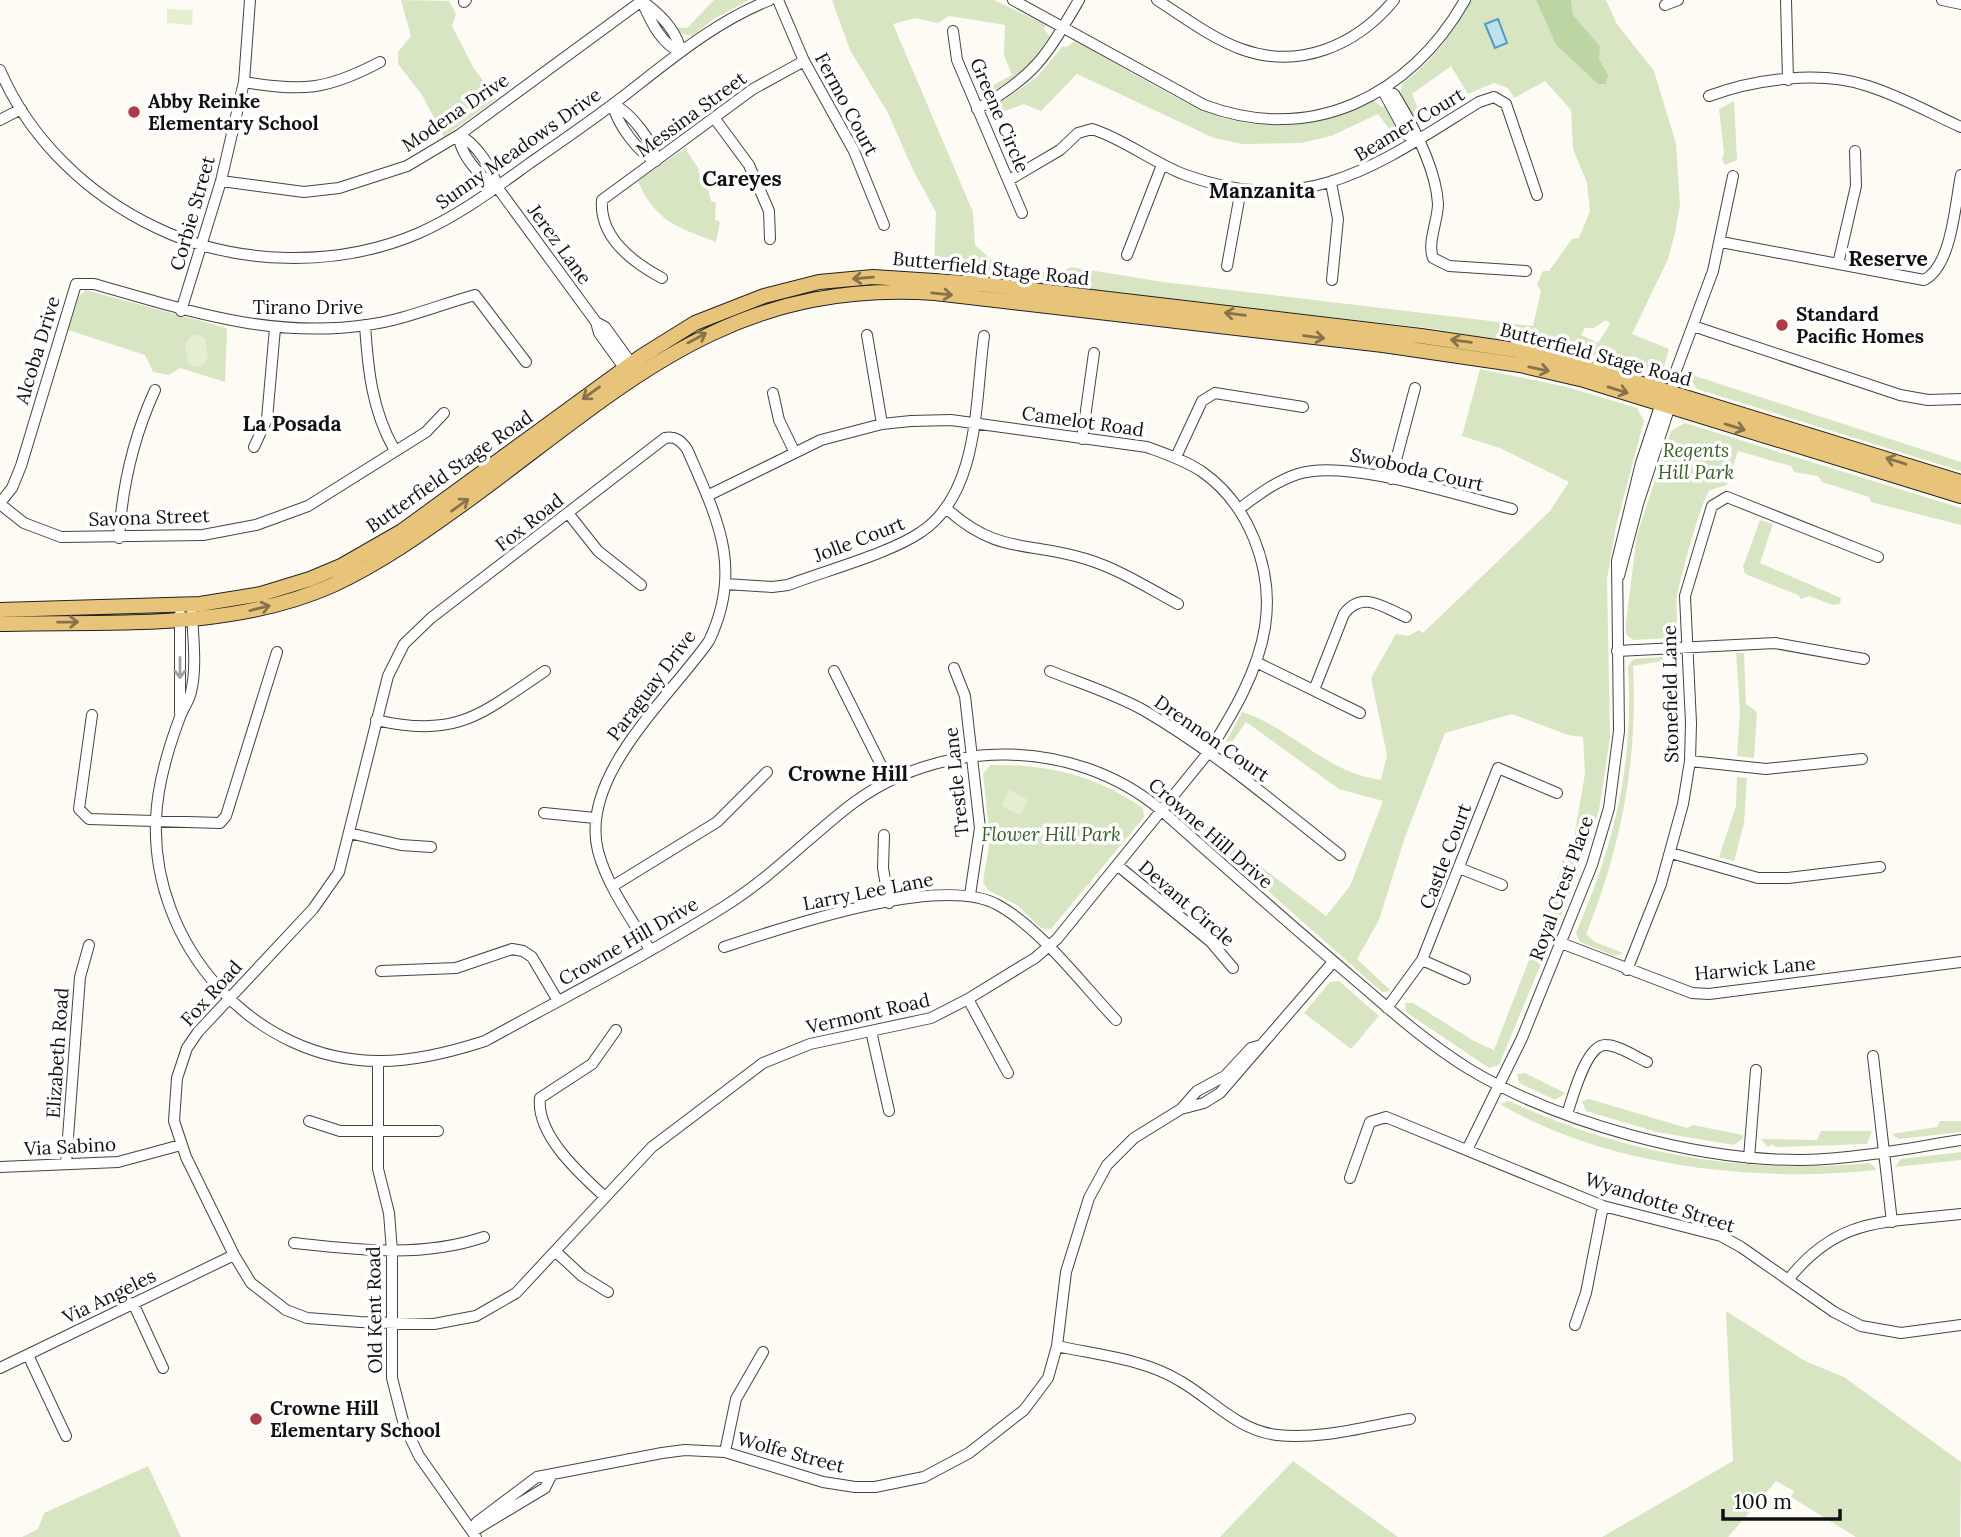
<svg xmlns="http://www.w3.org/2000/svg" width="1961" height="1537" font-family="Lora,serif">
<rect width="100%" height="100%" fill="#fefbf5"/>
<path fill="#d7e5c2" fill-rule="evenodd" d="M401,0L449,1L456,14L452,26L473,67L496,99L444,137L422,95L398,64V52L411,36Z
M714,0H749L714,19L692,36L681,33L676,27L687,28Z
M832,0H994L1046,25L1044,29L1050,37C1035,63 1016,79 990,93L988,88L1012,75L1004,55L1005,25L949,16L938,23L916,18L893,24L973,212L975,245L996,264L1058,274L1071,267L1163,282L1533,326L1541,291L1537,284L1543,271H1549L1572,239L1579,238L1590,211L1587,183L1573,149L1571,110L1545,81L1514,98L1508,88L1494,83L1468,94L1451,66L1412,94L1424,123L1417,124L1400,97L1402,84C1433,61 1453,33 1471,0H1536L1556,45L1598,84C1602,68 1596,58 1600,46L1573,15L1571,0H1606L1617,24L1654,71L1676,144L1680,204L1675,233L1668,259L1632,334L1669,349L1663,370L1651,375L1640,367L1618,360L1428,328L934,273L936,212L913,170L888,113L850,50ZM1606,320L1610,324L1598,343L1581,335L1585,328H1594Z
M1075,41C1183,98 1246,162 1373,100L1382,107L1386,105L1403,133L1396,138L1378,114L1331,136L1301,143L1243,144L1214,138L1077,74L1041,111L1024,104L1000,113L996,105L1036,78L1063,46L1067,47Z
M1734,101L1737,160L1725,165L1722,159L1724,153L1719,109Z
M685,148L698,168L701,181L707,185L711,201L716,203L715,220L720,222L716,242C678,227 655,222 638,181Z
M86,290L227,328L225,382L180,368L169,375L153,372L145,355L68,330L79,296Z
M1480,369L1567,387L1637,408L1644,421L1616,526L1607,579L1610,738L1599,810L1570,894L1499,1065L1489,1068L1406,1012L1405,1003H1413L1474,1041L1494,1050L1552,901L1565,851L1574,837L1585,774L1583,737L1568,735L1512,714L1445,733L1405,837L1379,920L1357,959L1391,991L1382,992L1181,814L1180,805L1326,916L1350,886L1383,801L1339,789L1246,722L1228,748L1223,747L1242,712C1294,729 1324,772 1381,780L1387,755L1371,678L1396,634L1408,636L1419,630L1423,633L1550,511L1569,482L1500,448L1462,436Z
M1692,375L1961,462V471L1697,389L1691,381Z
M1685,423L1961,508V525L1871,502L1869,497L1822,482L1818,476L1794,472L1791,466L1738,451L1727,485L1710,490C1701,500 1680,579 1677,596C1675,611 1681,626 1671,638L1633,640L1626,634V623L1637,535L1671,431Z
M1760,520L1773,524L1760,563L1841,598L1840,604L1833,605L1809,596L1801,599L1798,595L1745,574L1743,567Z
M1736,653H1744L1746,704L1757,712L1754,758L1737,756L1740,711Z
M1663,657V661L1633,666C1638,761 1621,848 1586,934L1595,942L1623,953L1615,956L1580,942L1576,933C1615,842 1634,765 1628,666L1634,659Z
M990,765C1048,764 1095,775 1143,808L1144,817L1051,929L1041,928L1017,905L988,890L983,882L990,839L983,774Z
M1737,777L1747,778L1744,823L1734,861L1719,857L1736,806Z
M1339,981L1379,1016L1351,1049L1304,1013L1330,982Z
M1525,1073L1565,1093H1566L1555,1100L1519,1083L1517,1074Z
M1589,1099L1687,1128L1693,1125L1743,1135V1138L1734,1145L1657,1132L1586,1111L1582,1101Z
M1509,1101C1624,1154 1744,1175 1870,1163L1877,1170C1757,1183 1606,1167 1500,1104Z
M1940,1121H1961V1132L1899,1139L1891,1134L1937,1127Z
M1821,1131H1872L1867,1144L1775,1147L1773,1144L1768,1147L1761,1139L1817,1140Z
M1961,1152V1160L1895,1167L1901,1159Z
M1726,1311L1805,1361L1844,1377L1961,1462L1960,1537H1856L1791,1497L1794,1491L1776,1481L1728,1537H1602L1733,1461Z
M1293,1461L1398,1537H1220Z
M148,1466L181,1537H22L38,1529L44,1513Z"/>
<path fill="#bdd4a3" d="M1536,0H1571L1573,15L1600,46L1599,59L1608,75L1606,84H1598L1556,45Z"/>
<path fill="#e6eed2" d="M167,9L193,10L192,25L167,23Z
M197,334L205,339L208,357L204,364L195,367L188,362L185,346L189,338Z
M1009,790L1028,800L1020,815L1001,806Z"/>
<path fill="#c0e2ef" stroke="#4f9bbe" stroke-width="2" d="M1498,19L1507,43L1495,48L1485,24Z"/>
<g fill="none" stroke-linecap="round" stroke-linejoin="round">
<defs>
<path id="minor" d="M641,0C650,19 660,44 681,52
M778,0L804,61L854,151L884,225
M1013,0L1204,105C1311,145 1410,97 1465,0
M1157,0C1184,17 1211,38 1241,49C1299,70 1356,46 1394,0
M1786,0L1788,80
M1942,0L1961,4
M642,1C659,13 677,31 681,52
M464,2L466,0
M1665,5L1678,0
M953,31L957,60L1022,213
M0,70C30,140 89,196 157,228C236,266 338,268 419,233C460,215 494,189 530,163C562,141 594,119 625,95C670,60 716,21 770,0
M244,82C302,92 327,90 380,62
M1383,91L1394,94C1413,125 1436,167 1438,204C1438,220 1427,243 1433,258L1449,266L1526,271
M1383,91L1407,135L1418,142
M1709,96C1755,79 1820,70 1868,86C1900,96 1930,113 1961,127
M613,104C631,113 654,142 656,161C639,154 616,123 613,104Z
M977,109C1036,75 1045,58 1079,0
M715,119L749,165L769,211L770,239
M0,120L21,109
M459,135C475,142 494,170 497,187L596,322L599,333L628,373
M459,135C459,153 481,179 497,187
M1009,180L1060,150L1078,133L1092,129C1122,138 1152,162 1183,174C1307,220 1377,165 1479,102L1494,97L1506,104L1537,195
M221,181L304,192L339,188L407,166L459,135L643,0
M1331,183L1338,219L1332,280
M1721,242L1924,280C1952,266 1955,204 1961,175
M1127,255L1162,165
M1838,264L1856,186L1855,151
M1227,266L1241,189
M662,278C632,262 599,237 602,200L753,89L804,61
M181,311L221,181L244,82L250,0
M596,322L605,327L634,367
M365,325C368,370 372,410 394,449
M1693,326L1900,395L1928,400L1961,399
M867,335L882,424
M773,393L779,420L794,451
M1082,439L1094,353
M254,447L267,419L275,328
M1176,457L1202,401L1215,393L1303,407
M1391,479L1415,388
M0,503L12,488L21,466L76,284H94C186,310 269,339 367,325C404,320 439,305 475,295L526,362
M0,504L24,523L61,537L203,535L256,525L308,506L426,432L444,413
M947,509C998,555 1028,541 1086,559C1119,569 1148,588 1178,604
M1239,509C1258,495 1276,481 1298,474C1346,458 1460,496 1512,509
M568,513L598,551L641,585
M119,538C122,487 134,436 155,390
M1619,576L1638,504L1670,406L1674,376L1713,271L1733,176
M726,584L772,587L788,585C824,571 891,553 921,532C980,493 975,400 984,336
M192,613C193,638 197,667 191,692C189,701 183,708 180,717C168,749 157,785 156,820C151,944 253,1062 381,1061C416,1061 451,1052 485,1041C565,997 647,955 725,906C770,878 806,840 848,807C939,736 1074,737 1161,810C1225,867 1288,923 1353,978C1390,1010 1427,1043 1469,1069C1559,1123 1698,1161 1803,1160C1856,1159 1909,1148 1961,1140
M180,614V713
M1617,651L1775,643L1864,659
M1256,662L1360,713
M954,668L965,696L980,828L970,895
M834,671L889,781
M1050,671C1082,684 1115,694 1145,711C1215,752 1277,805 1340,855
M1314,690L1344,614C1362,590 1383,607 1406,617
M92,715L79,809L89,819L220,823L226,816L277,652
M376,720C457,739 481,714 545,671
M1690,761L1766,769L1862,759
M544,813L595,818
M349,833L401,845L431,847
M884,835L883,868L889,903
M1671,853L1758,878H1788L1880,867
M1117,865L1211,942L1233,968
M1459,868L1502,885
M613,886L717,822L767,772
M1561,943L1692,993L1709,994L1961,962
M724,947C785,927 941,873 998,905C1041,929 1082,984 1116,1020
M650,950C632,919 607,886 598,851C579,776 669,698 709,641C744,568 717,518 687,449C681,441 676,436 665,438L431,618L404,644L388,676L339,872L313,909L198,1032L187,1048L177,1078L174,1121L186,1157L234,1255L251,1283L286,1310L307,1318L360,1322L434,1324L476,1316L516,1293L652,1147L763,1063L810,1044L931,1018L968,999L1035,958L1057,939L1208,753C1232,715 1258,672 1265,627C1274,569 1249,504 1201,471C1184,460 1166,454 1147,447L951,420L911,421L882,424L821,440L707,496
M1422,960L1465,979
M1627,970L1661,884L1683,804L1690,761L1691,723L1685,596L1712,506L1727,497L1878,557
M381,971L456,968L512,949L523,951L532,957L558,1001
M968,999L1008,1073
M1387,1008L1422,960L1498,768L1557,793
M871,1031L889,1111
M1873,1056L1892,1222
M378,1061V1169L389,1213L392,1251V1378L404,1425L419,1456L476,1537
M1181,1109L1204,1103L1220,1093L1333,962
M1567,1114C1573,1097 1586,1044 1606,1045C1618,1045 1636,1057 1647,1062
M309,1121L340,1131H438
M1468,1148L1522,1038L1592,865L1609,808L1619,731L1617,561L1641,463L1662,400
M1749,1158L1756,1070
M66,1164L80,977L89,945
M0,1167L118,1162L181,1145
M1350,1178L1370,1122L1386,1117L1603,1206L1721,1236L1741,1247L1834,1312L1861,1326L1901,1333L1961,1325
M605,1197C580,1174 536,1135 540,1098L592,1064L616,1030
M294,1243C359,1250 422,1258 484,1237
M555,1251L582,1276L608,1292
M1788,1280C1839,1215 1886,1223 1961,1214
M133,1303L163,1368
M1575,1325L1586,1293L1603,1206
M1057,1346C1098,1355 1144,1359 1180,1381C1213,1400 1237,1430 1277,1435C1321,1440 1367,1426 1410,1419
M28,1355L66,1436
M0,1368L234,1255
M725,1452L736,1399L763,1352
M472,1530L477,1522L537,1477L662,1453L685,1450L725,1452L823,1482L855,1487H875L924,1477L969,1453L1024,1410L1048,1378L1057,1346L1066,1272L1089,1198L1107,1165L1134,1138L1181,1109L1197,1091L1225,1076L1251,1048L1258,1046
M475,1530L545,1488L551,1476"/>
<path id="major" d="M0,610L200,604L261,594L310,579L341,566L402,531L642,356L695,323L764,296L819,282L873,277L981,284L1421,336L1516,350L1610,374L1961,482
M0,624C110,621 230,631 333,585C382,562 424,532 467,501C623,387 727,279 935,293L1383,345L1520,365L1584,380L1961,496"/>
</defs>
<use href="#minor" stroke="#444" stroke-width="12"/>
<use href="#major" stroke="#222" stroke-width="16"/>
<use href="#minor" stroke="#fff" stroke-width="10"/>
<use href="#major" stroke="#e8c47b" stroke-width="14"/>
</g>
<defs><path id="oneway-shaft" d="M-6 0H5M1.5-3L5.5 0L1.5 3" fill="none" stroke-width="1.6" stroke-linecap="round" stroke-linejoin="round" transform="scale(1.75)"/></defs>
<g stroke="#87734b">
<use href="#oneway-shaft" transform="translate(863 278) rotate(175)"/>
<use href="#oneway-shaft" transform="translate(942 294) rotate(6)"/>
<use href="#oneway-shaft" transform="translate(1235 314) rotate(-173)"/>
<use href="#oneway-shaft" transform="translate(1314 337) rotate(7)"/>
<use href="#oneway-shaft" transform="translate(697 338) rotate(-28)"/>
<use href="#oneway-shaft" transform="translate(1461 341) rotate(-172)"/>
<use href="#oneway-shaft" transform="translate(1539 369) rotate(12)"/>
<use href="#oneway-shaft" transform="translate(1618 390) rotate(17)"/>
<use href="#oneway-shaft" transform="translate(591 393) rotate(144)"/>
<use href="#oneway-shaft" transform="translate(1735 427) rotate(17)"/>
<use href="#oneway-shaft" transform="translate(1896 461) rotate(-163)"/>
<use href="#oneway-shaft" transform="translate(460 505) rotate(-36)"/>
<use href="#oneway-shaft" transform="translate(260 608) rotate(-14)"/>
<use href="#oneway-shaft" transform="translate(68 622) rotate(-1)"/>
</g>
<use stroke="#a0a0a0" href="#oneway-shaft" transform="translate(180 668) rotate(90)"/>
<g fill="#b03948" stroke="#fff" stroke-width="2.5">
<circle cx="134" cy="112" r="7"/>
<circle cx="1782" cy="325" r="7"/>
<circle cx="256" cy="1419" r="7"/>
</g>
<g text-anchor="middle" stroke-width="7" stroke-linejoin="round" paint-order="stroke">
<g font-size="19" font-weight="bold" fill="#111" stroke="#fff" text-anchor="start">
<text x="148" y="108">Abby Reinke<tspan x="148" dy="22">Elementary School</tspan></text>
<text x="1796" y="321">Standard<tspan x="1796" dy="22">Pacific Homes</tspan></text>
<text x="270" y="1415">Crowne Hill<tspan x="270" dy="22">Elementary School</tspan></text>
</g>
<g font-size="19" fill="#111" stroke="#fff">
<text transform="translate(847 104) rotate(62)" y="7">Fermo Court</text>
<text transform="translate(455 112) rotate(-34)" y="7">Modena Drive</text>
<text transform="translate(691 114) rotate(-36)" y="7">Messina Street</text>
<text transform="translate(1000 115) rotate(67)" y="7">Greene Circle</text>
<text transform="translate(1409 124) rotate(-31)" y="7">Beamer Court</text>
<text transform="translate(518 148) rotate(-35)" y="7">Sunny Meadows Drive</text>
<text transform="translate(192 213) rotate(-74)" y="7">Corbie Street</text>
<text transform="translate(560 244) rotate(54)" y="7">Jerez Lane</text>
<text transform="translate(991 268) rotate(6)" y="7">Butterfield Stage Road</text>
<text x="308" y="314">Tirano Drive</text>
<text transform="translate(37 350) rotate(-73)" y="7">Alcoba Drive</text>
<text transform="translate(1596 354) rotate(15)" y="7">Butterfield Stage Road</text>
<text transform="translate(1083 421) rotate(8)" y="7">Camelot Road</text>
<text transform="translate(1417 469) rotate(13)" y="7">Swoboda Court</text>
<text transform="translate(449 471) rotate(-35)" y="7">Butterfield Stage Road</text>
<text transform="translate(149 517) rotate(-2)" y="7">Savona Street</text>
<text transform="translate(529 522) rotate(-38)" y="7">Fox Road</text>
<text transform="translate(859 539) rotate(-21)" y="7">Jolle Court</text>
<text transform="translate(651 685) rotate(-53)" y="7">Paraguay Drive</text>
<text transform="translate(1670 694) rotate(-91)" y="7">Stonefield Lane</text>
<text transform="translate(1212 738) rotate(35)" y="7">Drennon Court</text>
<text transform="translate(956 782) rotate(-96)" y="7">Trestle Lane</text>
<text transform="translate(1211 833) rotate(41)" y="7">Crowne Hill Drive</text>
<text transform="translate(1445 856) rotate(-69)" y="7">Castle Court</text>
<text transform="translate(1561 888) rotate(-70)" y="7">Royal Crest Place</text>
<text transform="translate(868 891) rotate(-11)" y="7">Larry Lee Lane</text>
<text transform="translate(1187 903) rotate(41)" y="7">Devant Circle</text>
<text transform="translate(628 941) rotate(-30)" y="7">Crowne Hill Drive</text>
<text transform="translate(1755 968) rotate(-5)" y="7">Harwick Lane</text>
<text transform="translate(211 993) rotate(-48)" y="7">Fox Road</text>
<text transform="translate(868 1013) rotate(-13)" y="7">Vermont Road</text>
<text transform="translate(57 1053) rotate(-86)" y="7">Elizabeth Road</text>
<text transform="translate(70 1146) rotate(-3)" y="7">Via Sabino</text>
<text transform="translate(1660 1202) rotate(18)" y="7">Wyandotte Street</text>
<text transform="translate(109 1296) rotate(-26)" y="7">Via Angeles</text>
<text transform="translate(374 1310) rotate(-91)" y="7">Old Kent Road</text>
<text transform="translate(791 1452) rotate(15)" y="7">Wolfe Street</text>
</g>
<g font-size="19" font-style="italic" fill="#396128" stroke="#fff">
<text x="1696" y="457">Regents<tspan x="1696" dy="22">Hill Park</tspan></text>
<text x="1051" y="841">Flower Hill Park</text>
</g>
<g font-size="21" font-weight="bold" fill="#111" stroke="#fff">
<text x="742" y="186">Careyes</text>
<text x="1262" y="198">Manzanita</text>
<text x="1888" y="266">Reserve</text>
<text x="292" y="431">La Posada</text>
<text x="848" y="781">Crowne Hill</text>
</g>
</g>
<path d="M1723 1509v10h117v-10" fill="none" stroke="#111111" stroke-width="3.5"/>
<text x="1734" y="1509" font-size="21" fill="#111111" stroke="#ffffff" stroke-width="5" paint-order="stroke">100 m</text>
</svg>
